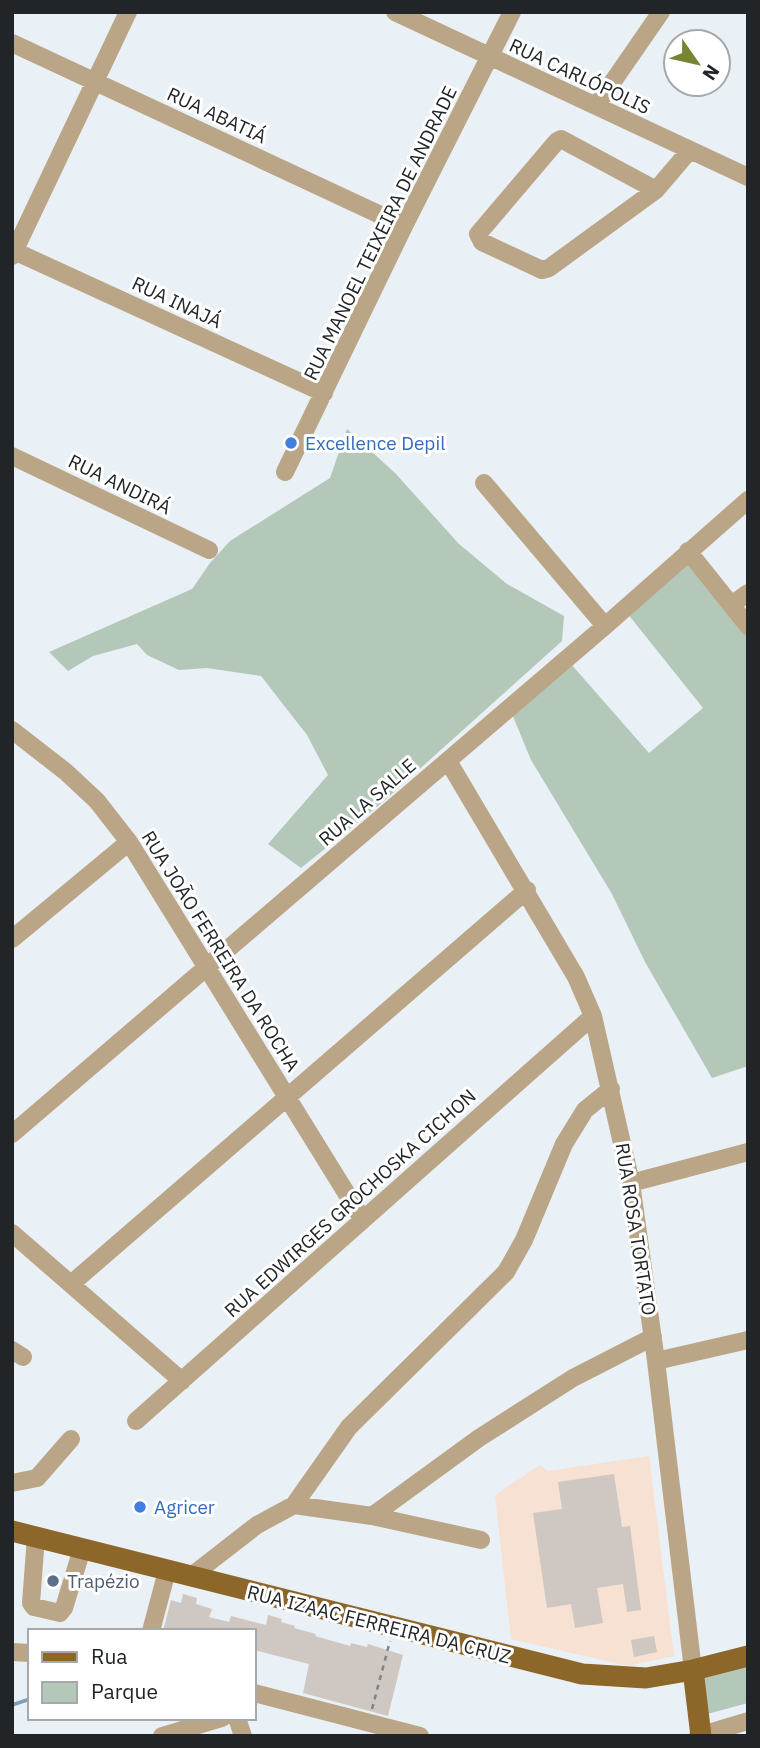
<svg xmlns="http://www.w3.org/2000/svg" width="760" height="1748" font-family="'IBM Plex Sans',sans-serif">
<rect width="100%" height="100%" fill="#e9f0f6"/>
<path fill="#f6e1d2" d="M649,1456L674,1656L628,1666L511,1639L495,1495L540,1465L548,1471Z"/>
<path fill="#b3c8b9" d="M347,429L396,474L459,544L507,584L564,616L562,641L384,801L301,868L268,844L328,775L307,735L261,676L207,668L179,670L147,655L137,644L93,656L68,671L49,652L192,589L210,563L230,541L330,478Z
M688,562L748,636V1066L712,1078L645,962L612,894L531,760L512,714L571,664L649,753L703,708L627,613Z
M748,1666V1703L707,1714L703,1677Z"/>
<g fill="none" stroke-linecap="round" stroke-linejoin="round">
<path stroke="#839cb6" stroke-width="3.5" d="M12,1705L30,1699"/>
</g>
<path fill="#cfc7c2" d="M614,1474L622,1527L630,1526L641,1610L627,1612L623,1584L597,1588L603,1623L575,1628L571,1604L547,1608L533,1513L562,1509L558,1482Z
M183,1594L197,1598L196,1604L212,1609L209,1617L229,1622L231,1616L266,1625L268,1615L282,1619L281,1622L295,1626L294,1628L316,1634L315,1636L350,1646L351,1643L367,1647L368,1644L403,1655L388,1716L303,1693L309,1664L254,1650V1631H163L171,1600L181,1603Z
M654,1636L657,1652L634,1657L631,1640Z"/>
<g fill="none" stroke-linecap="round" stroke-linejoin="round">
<path stroke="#7f8488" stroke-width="2.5" stroke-dasharray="5 5" stroke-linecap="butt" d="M372,1709L390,1641"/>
<path stroke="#bba587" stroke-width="18" d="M395,12L748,177
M12,43L404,226
M596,106L661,12
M656,190L561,139L557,141L478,234L482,242L542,270L549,268L656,190L690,150
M12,250L324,393
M12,256L128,12
M12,456L209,550
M285,472L404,226L512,12
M484,483L605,626
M688,551L748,626
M731,605L748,593
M12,730L66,772L97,801L129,842L363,1220
M448,761L576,977L593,1016L631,1183L656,1361L693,1670
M12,939L129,842
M12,1134L605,626L748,500
M631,1183L748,1152
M12,1233L182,1381
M71,1284L527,890
M12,1350L23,1357
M656,1361L748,1340
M136,1421L593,1016
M12,1483L37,1478L71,1439
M294,1505L372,1516L481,1540
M372,1516L479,1438L573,1378L653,1337
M36,1537L31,1603L34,1607L60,1613L64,1608L82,1549
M190,1577L257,1525L294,1505L349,1427L506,1272L524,1240L564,1144L585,1110L611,1089
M151,1631L167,1571
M12,1652L30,1653
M254,1693L420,1736
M237,1718L243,1736
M162,1736L222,1718
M698,1736L748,1721"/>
<path stroke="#8d6629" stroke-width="21" d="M12,1531L582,1674L646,1678L693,1670L748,1656
M693,1670L701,1736"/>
</g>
<g fill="#3f7fe0" stroke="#fff" stroke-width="2.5">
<circle cx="291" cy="443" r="7"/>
<circle cx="140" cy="1507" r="7"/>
</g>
<circle fill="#5c6f8a" stroke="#fff" stroke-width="2.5" cx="53" cy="1581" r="7"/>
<g text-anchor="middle" stroke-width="6" stroke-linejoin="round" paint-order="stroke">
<g font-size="19" fill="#222527" stroke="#fff">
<text transform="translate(580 76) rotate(25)" y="7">RUA CARLÓPOLIS</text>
<text transform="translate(217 115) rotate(25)" y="7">RUA ABATIÁ</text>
<text transform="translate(380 233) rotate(-64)" y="7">RUA MANOEL TEIXEIRA DE ANDRADE</text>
<text transform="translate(177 302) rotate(25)" y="7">RUA INAJÁ</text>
<text transform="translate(120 484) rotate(26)" y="7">RUA ANDIRÁ</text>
<text transform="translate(367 802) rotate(-41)" y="7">RUA LA SALLE</text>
<text transform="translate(221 951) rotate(58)" y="7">RUA JOÃO FERREIRA DA ROCHA</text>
<text transform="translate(350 1203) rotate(-42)" y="7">RUA EDWIRGES GROCHOSKA CICHON</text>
<text transform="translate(636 1229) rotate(81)" y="7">RUA ROSA TORTATO</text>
<text transform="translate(379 1624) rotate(14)" y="7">RUA IZAAC FERREIRA DA CRUZ</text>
</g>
<g font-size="19" fill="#366cbe" stroke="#fff" text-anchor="start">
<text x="305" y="450">Excellence Depil</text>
<text x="154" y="1514">Agricer</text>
</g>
<g font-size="19" fill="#4e5e75" stroke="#fff" text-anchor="start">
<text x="67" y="1588">Trapézio</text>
</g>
</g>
<rect width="760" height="1748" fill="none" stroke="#222527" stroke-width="28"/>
<rect x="28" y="1629" width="228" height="91" fill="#ffffff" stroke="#a7a8a9" stroke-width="2"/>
<rect x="42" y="1652" width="35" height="10" fill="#8d6629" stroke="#a7a8a9" stroke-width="2"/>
<text x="91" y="1664" font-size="21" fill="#222527">Rua</text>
<rect x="42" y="1682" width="35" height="21" fill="#b3c8b9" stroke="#a7a8a9" stroke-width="2"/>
<text x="91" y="1699" font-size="21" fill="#222527">Parque</text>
<g transform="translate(697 63) rotate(124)"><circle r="33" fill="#ffffff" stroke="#a7a8a9" stroke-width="2"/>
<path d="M0-5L12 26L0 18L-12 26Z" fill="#778431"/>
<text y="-10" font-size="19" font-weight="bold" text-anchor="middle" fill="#222527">N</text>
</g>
</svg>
